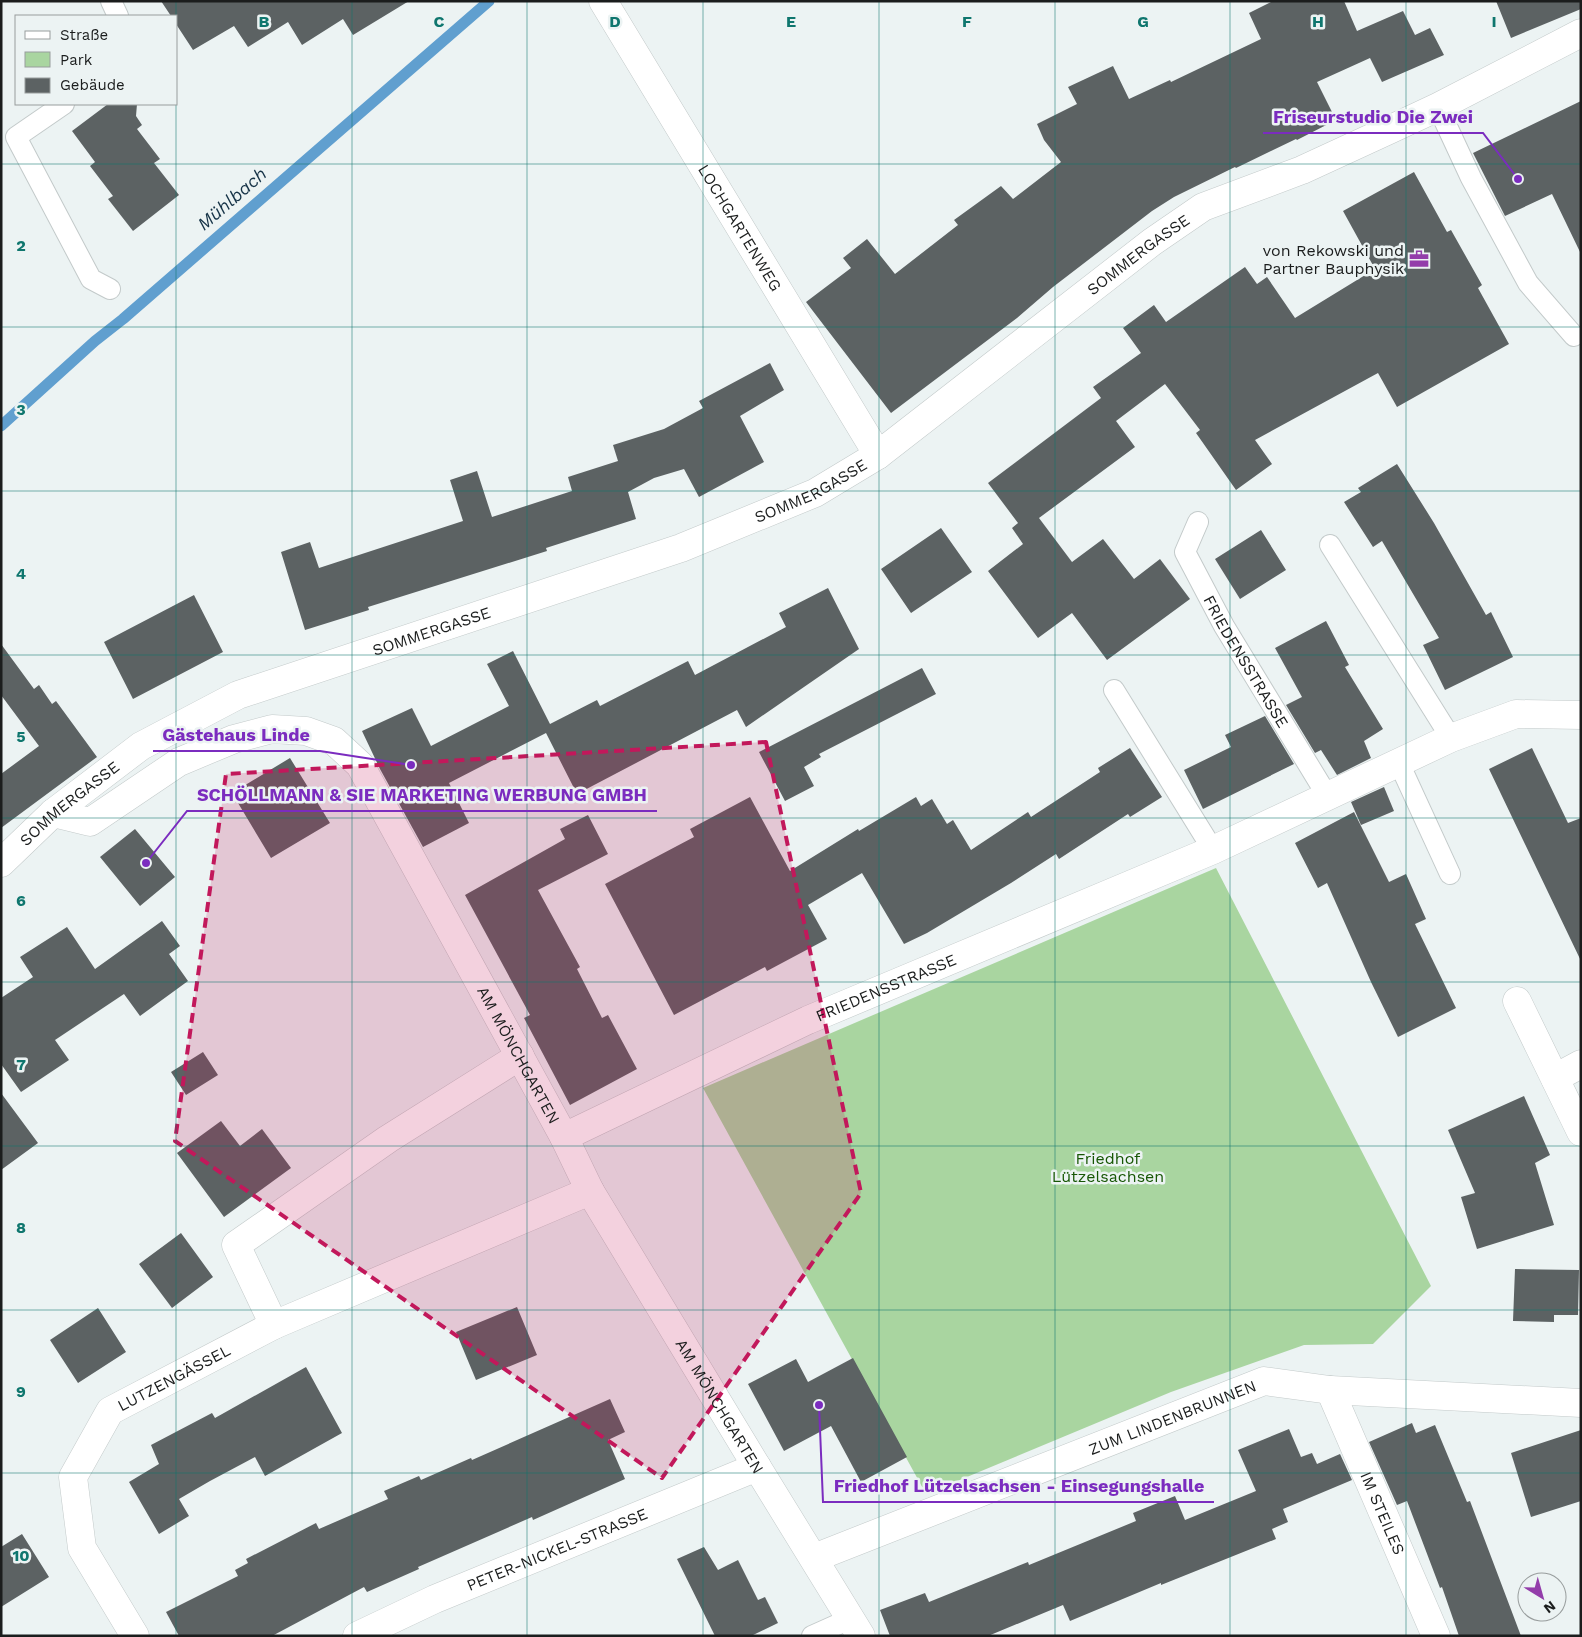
<svg xmlns="http://www.w3.org/2000/svg" width="1582" height="1637" font-family="'Work Sans',sans-serif">
<rect width="100%" height="100%" fill="#ecf3f3"/>
<path fill="#a9d5a0" d="M1216,868L1431,1286L1373,1344L1304,1345L1171,1392L926,1494L703,1088Z"/>
<g fill="none" stroke-linecap="round" stroke-linejoin="round">
<path stroke="#609fcf" stroke-width="11" d="M1,426L95,341L123,319L489,1"/>
</g>
<path fill="#5c6263" d="M161,1H409L353,35L343,19L302,45L288,22L248,47L234,26L193,50L176,24V16H171Z
M1273,1H1344L1357,31L1403,11L1415,35L1430,28L1444,55L1382,82L1370,58L1317,82L1336,120L1297,140L1296,139L1236,168L1235,167L1174,197L1152,211L1053,287L1017,318L891,413L806,302L851,268L843,258L867,239L895,274L958,225L954,220L1001,186L1013,199L1061,162L1044,140L1037,124L1077,104L1068,87L1113,66L1129,99L1170,80L1171,82L1261,39L1249,13Z
M1496,1H1581V9L1511,38Z
M1581,101V254L1552,194L1505,216L1473,153Z
M108,104H137L136,116L142,125L137,129L160,159L154,163L179,195L133,231L108,199L113,196L90,166L95,162L72,131Z
M1414,172L1447,232L1451,230L1482,285L1478,288L1509,344L1397,407L1378,373L1255,440L1272,464L1236,490L1196,433L1200,430L1165,384L1116,421L1135,447L1039,518L1072,562L1103,539L1134,579L1160,559L1190,599L1107,660L1072,613L1038,638L988,571L1023,544L1012,528L1018,523L988,483L1101,398L1093,387L1141,353L1123,328L1154,305L1166,322L1245,267L1257,284L1267,277L1295,318L1375,269L1343,211Z
M770,363L784,390L740,416L764,462L699,497L684,469L654,478L628,492L636,519L546,548L547,551L368,607L369,610L305,630L281,552L310,542L319,568L463,521L450,480L477,471L492,517L572,491L568,477L618,461L613,445L664,429L703,408L699,401Z
M1397,464L1434,523L1486,615L1491,612L1513,657L1445,690L1423,645L1439,638L1382,541L1373,547L1344,502L1361,492L1358,488Z
M941,528L972,572L911,613L881,569Z
M1261,530L1286,570L1240,599L1215,559Z
M828,588L859,649L746,727L737,710L577,794L546,733L449,783L469,823L423,847L380,769L362,731L412,708L431,746L509,706L487,664L513,651L550,724L597,700L600,706L688,661L695,675L786,627L779,613Z
M194,595L223,652L133,699L104,642Z
M1326,621L1349,665L1345,667L1383,729L1364,741L1371,758L1337,775L1321,750L1315,753L1286,705L1302,697L1275,648Z
M1,644L34,689L39,685L52,704L56,701L97,757L1,828V774L39,746L1,695Z
M922,668L936,694L819,754L821,757L804,767L814,786L785,801L759,752Z
M1265,716L1294,764L1203,809L1184,770L1231,747L1225,735Z
M1130,748L1162,797L1130,817L1128,814L1059,859L1056,854L1011,883L927,933L904,944L862,873L808,905L827,939L767,971L765,967L674,1015L605,884L694,837L690,829L750,797L790,871L858,829L859,831L916,797L921,806L932,799L947,824L953,820L971,850L1028,812L1031,817L1100,772L1098,768Z
M1532,748L1568,823L1581,818V961L1489,769Z
M290,758L330,823L271,858L232,793Z
M1384,787L1394,811L1361,825L1351,802Z
M1354,812L1389,882L1406,874L1426,919L1415,924L1456,1008L1398,1037L1371,982L1327,883L1318,888L1295,843Z
M588,815L608,854L538,890L580,967L577,969L602,1018L608,1015L637,1069L570,1105L524,1018L530,1015L465,895L565,839L560,829Z
M135,829L175,877L140,906L100,857Z
M162,921L180,946L169,954L188,981L140,1016L124,994L55,1040L69,1060L21,1092L1,1064V998L33,977L20,957L67,927L95,969Z
M203,1052L218,1075L186,1095L171,1072Z
M1,1093L38,1143L1,1170Z
M1524,1096L1550,1155L1535,1163L1554,1225L1477,1249L1461,1197L1475,1193L1448,1130Z
M221,1121L240,1146L262,1129L291,1168L224,1217L177,1153Z
M181,1233L213,1277L172,1308L139,1264Z
M1515,1269L1579,1270L1578,1315H1554V1322L1513,1321Z
M517,1307L537,1355L476,1380L456,1332Z
M98,1308L126,1352L78,1383L50,1340Z
M853,1358L907,1457L861,1482L831,1426L784,1451L748,1384L796,1359L808,1382Z
M306,1367L342,1433L265,1476L255,1457L210,1481L179,1499L189,1516L159,1534L129,1482L159,1464L151,1445L212,1413L215,1418Z
M610,1399L625,1432L608,1440L625,1479L533,1520L532,1517L418,1567L419,1569L367,1592L364,1587L272,1636H179L166,1612L238,1576L235,1570L248,1563L246,1559L316,1523L319,1529L388,1499L384,1491L419,1476L421,1480L471,1458L472,1460Z
M1412,1423L1416,1433L1435,1425L1467,1502L1470,1501L1521,1636H1459L1442,1587L1440,1588L1407,1501L1397,1505L1369,1442Z
M1289,1429L1301,1457L1312,1453L1317,1464L1340,1454L1352,1480L1283,1509L1288,1522L1272,1529L1276,1539L1161,1585V1583L1070,1621L1063,1605L988,1636H890L880,1610L925,1593L929,1602L1028,1562L1029,1565L1136,1521L1133,1513L1175,1496L1185,1520L1256,1491L1238,1450Z
M1581,1430V1501L1531,1517L1511,1453Z
M22,1534L49,1577L1,1607V1547Z
M704,1547L718,1570L738,1560L758,1600L765,1597L778,1623L751,1636H715L677,1559Z"/>
<g fill="none" stroke-linecap="round" stroke-linejoin="round">
<defs>
<g id="service">
<path d="M111,1L118,16"/>
<path d="M64,104L16,137L91,279L110,289"/>
<path d="M1438,107L1471,178L1528,283L1574,336"/>
<path id="s1" d="M1198,522L1185,552L1224,626L1328,797"/>
<path d="M1330,545L1451,738"/>
<path d="M1114,690L1213,850"/>
<path d="M1399,763L1450,874"/>
<path d="M812,1636L850,1619"/>
</g>
<g id="minor">
<path id="s2" d="M603,1L878,455"/>
<path id="s3" d="M53,813L90,822L179,762L234,739L272,729L306,731L334,741L360,765L564,1137L590,1191L757,1467L861,1636"/>
<path id="s4" d="M1,863L53,813L141,746L238,695L681,548L815,493L878,455L1152,242L1203,207L1302,170L1391,129L1438,107L1581,33"/>
<path d="M1517,1001L1581,1132"/>
<path d="M1555,1078L1581,1064"/>
<path id="s5" d="M564,1137L808,1020L1213,850L1451,738L1516,714L1581,715"/>
<path d="M274,1325L236,1245L388,1139L520,1056"/>
<path id="s6" d="M1330,1390L1436,1636"/>
<path id="s7" d="M814,1558L1264,1381L1330,1390L1581,1403"/>
<path id="s8" d="M135,1636L82,1548L73,1477L110,1411L274,1325L590,1191"/>
<path id="s9" d="M357,1636L435,1599L757,1467"/>
</g>
</defs>
<use href="#service" stroke="#c3caca" stroke-width="22"/>
<use href="#minor" stroke="#c3caca" stroke-width="29"/>
<use href="#service" stroke="#fff" stroke-width="20"/>
<use href="#minor" stroke="#fff" stroke-width="28"/>
</g>
<path fill="#c2185b" fill-opacity="0.2" stroke="#c2185b" stroke-width="4" stroke-dasharray="10 6" stroke-linejoin="round" d="M766,742L861,1193L662,1478L175,1141L226,774Z"/>
<path fill="none" stroke="#0f766e" stroke-width="1" stroke-opacity="0.55" d="M176,1V16M352,1V1636M527,1V1636M703,1V1636M879,1V1636M1055,1V1636M1230,1V1636M1406,1V1636M176,104V1636M1,164H1581M1,327H1581M1,491H1581M1,655H1581M1,818H1581M1,982H1581M1,1146H1581M1,1310H1581M1,1473H1581"/>
<defs>
<symbol id="office-bare" viewBox="-9 -9 18 18"><path d="M-6-3h4V-5.5h4V-3h4V5H-6ZM-1-4.5V-3h2v-1.5ZM-6 0V1H6V0Z" fill="#933daa" stroke="#ecf3f3" stroke-width="2.5" paint-order="stroke"/></symbol>
</defs>
<g fill-rule="evenodd">
<use href="#office-bare" x="1405" y="245" width="28" height="28"/>
</g>
<g text-anchor="middle" stroke-width="5" stroke-linejoin="round" paint-order="stroke">
<g font-size="16" fill="#1b1d1d" stroke="#ecf3f3">
<text dy="6" stroke="none"><textPath href="#s2" startOffset="265">LOCHGARTENWEG</textPath></text>
<text dy="6" stroke="none"><textPath href="#s4" startOffset="1306">SOMMERGASSE</textPath></text>
<text dy="6" stroke="none"><textPath href="#s4" startOffset="901">SOMMERGASSE</textPath></text>
<text dy="6" stroke="none"><textPath href="#s4" startOffset="496">SOMMERGASSE</textPath></text>
<text dy="6" stroke="none"><textPath href="#s1" startOffset="158">FRIEDENSSTRASSE</textPath></text>
<text dy="6" stroke="none"><textPath href="#s4" startOffset="91">SOMMERGASSE</textPath></text>
<text dy="6" stroke="none"><textPath href="#s5" startOffset="355">FRIEDENSSTRASSE</textPath></text>
<text dy="6" stroke="none"><textPath href="#s3" startOffset="674">AM MÖNCHGARTEN</textPath></text>
<text dy="6" stroke="none"><textPath href="#s8" startOffset="322">LUTZENGÄSSEL</textPath></text>
<text dy="6" stroke="none"><textPath href="#s3" startOffset="1079">AM MÖNCHGARTEN</textPath></text>
<text dy="6" stroke="none"><textPath href="#s7" startOffset="385">ZUM LINDENBRUNNEN</textPath></text>
<text dy="6" stroke="none"><textPath href="#s6" startOffset="134">IM STEILES</textPath></text>
<text dy="6" stroke="none"><textPath href="#s9" startOffset="218">PETER-NICKEL-STRASSE</textPath></text>
</g>
<g font-size="16" fill="#1b1d1d" stroke="#ecf3f3" text-anchor="end">
<text x="1404" y="256">von Rekowski und<tspan x="1404" dy="18">Partner Bauphysik</tspan></text>
</g>
<g font-size="16" fill="#175705" stroke="#ecf3f3">
<text x="1108" y="1164">Friedhof<tspan x="1108" dy="18">Lützelsachsen</tspan></text>
</g>
<g font-size="18" font-style="italic" fill="#153246" stroke="#ecf3f3">
<text transform="translate(232 199) rotate(-41)" y="6">Mühlbach</text>
</g>
</g>
<g font-size="16" text-anchor="middle" font-weight="bold" fill="#0f766e" stroke="#ecf3f3" stroke-width="5" stroke-linejoin="round" paint-order="stroke">
<text x="264" y="27">B</text>
<text x="439" y="27">C</text>
<text x="615" y="27">D</text>
<text x="791" y="27">E</text>
<text x="967" y="27">F</text>
<text x="1143" y="27">G</text>
<text x="1318" y="27">H</text>
<text x="1494" y="27">I</text>
<text x="21" y="251">2</text>
<text x="21" y="415">3</text>
<text x="21" y="579">4</text>
<text x="21" y="742">5</text>
<text x="21" y="906">6</text>
<text x="21" y="1070">7</text>
<text x="21" y="1233">8</text>
<text x="21" y="1397">9</text>
<text x="21" y="1561">10</text>
</g>
<path fill="none" stroke="#7b2cbf" stroke-width="2" d="M1518 179L1483 133H1263M411 765L320 751H153M146 863L187 811H657M819 1405L823 1502H1214"/>
<g fill="#7b2cbf" stroke="#ecf3f3" stroke-width="2">
<circle cx="1518" cy="179" r="5"/>
<circle cx="411" cy="765" r="5"/>
<circle cx="146" cy="863" r="5"/>
<circle cx="819" cy="1405" r="5"/>
</g>
<g font-size="18" text-anchor="middle" font-weight="bold" fill="#7b2cbf" stroke="#ecf3f3" stroke-width="5" stroke-linejoin="round" paint-order="stroke">
<text x="1373" y="123">Friseurstudio Die Zwei</text>
<text x="236" y="741">Gästehaus Linde</text>
<text x="422" y="801">SCHÖLLMANN &amp; SIE MARKETING WERBUNG GMBH</text>
<text x="1019" y="1492">Friedhof Lützelsachsen - Einsegungshalle</text>
</g>
<rect width="1582" height="1637" fill="none" stroke="#1b1d1d" stroke-width="5"/>
<rect x="15" y="15" width="162" height="90" fill="#ecf3f3" stroke="#989d9d"/>
<rect x="25" y="31" width="25" height="8" fill="#ffffff" stroke="#989d9d"/>
<text x="60" y="40" font-size="15" fill="#1b1d1d">Straße</text>
<rect x="25" y="52" width="25" height="15" fill="#a9d5a0" stroke="#989d9d"/>
<text x="60" y="65" font-size="15" fill="#1b1d1d">Park</text>
<rect x="25" y="78" width="25" height="15" fill="#5c6263" stroke="#989d9d"/>
<text x="60" y="90" font-size="15" fill="#1b1d1d">Gebäude</text>
<g transform="translate(1542 1597) rotate(143)"><circle r="24" fill="#ecf3f3" stroke="#989d9d"/>
<path d="M0-4L9 19L0 12L-9 19Z" fill="#933daa"/>
<text y="-8" font-size="14" font-weight="bold" text-anchor="middle" fill="#1b1d1d">N</text>
</g>
</svg>
